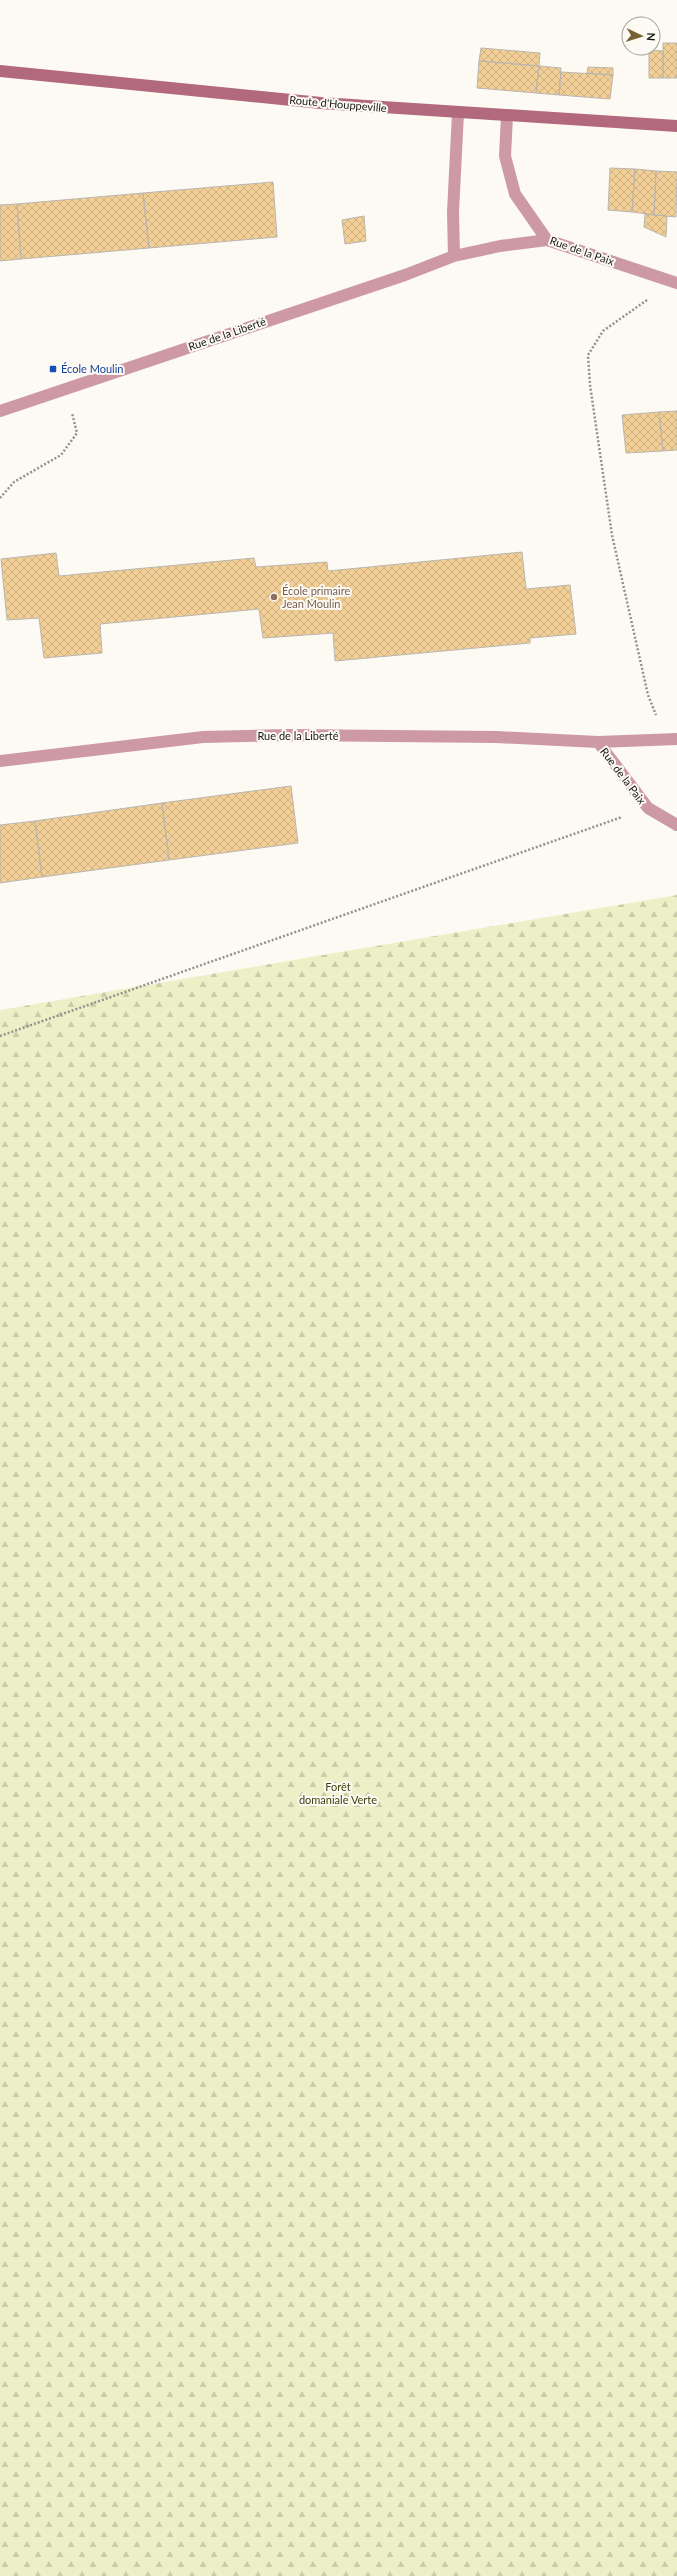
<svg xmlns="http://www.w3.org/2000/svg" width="677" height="2576" font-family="Lato,sans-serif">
<defs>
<pattern id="forest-firs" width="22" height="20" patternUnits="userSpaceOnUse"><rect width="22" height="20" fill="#edefc7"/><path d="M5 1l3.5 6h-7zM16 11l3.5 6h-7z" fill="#cbccaa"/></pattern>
<pattern id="building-cross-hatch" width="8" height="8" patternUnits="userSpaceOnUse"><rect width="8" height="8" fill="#f2cf97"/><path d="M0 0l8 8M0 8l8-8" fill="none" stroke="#cfb181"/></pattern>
</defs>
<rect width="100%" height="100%" fill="#fdfaf3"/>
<path fill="url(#forest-firs)" d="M677,895V2576H0V1010Z"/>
<path fill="url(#building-cross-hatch)" stroke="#bab6af" d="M663,43H677V78H663Z
M481,48L540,53L539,66L479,61Z
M649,50L663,51V78H649Z
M479,61L539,66L536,93L477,88Z
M539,66L561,68L559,95L536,93Z
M588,67L613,68V75L587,73Z
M561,72L613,75L610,99L559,95Z
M610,168L635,169L632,212L608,210Z
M635,169L656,171L654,215L632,212Z
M656,171L677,172L676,217L654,215Z
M273,182L277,237L149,248L143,193Z
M143,193L149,248L21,259L17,204Z
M17,204L21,259L0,261V205Z
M645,214L667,216L666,237L644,227Z
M364,216L366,241L345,244L342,220Z
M677,411V450L663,451L659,412Z
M659,412L663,451L626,453L622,415Z
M522,552L526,589L570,585L576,634L530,638V643L335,661L333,633L263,638L259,609L100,624L102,653L44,658L39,618L7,620L1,559L56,553L59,576L254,558L256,567L327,562L328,571Z
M291,786L298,843L169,860L162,803Z
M162,803L169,860L42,877L35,821Z
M35,821L42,877L0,883V825Z"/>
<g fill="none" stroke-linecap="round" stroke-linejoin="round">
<path stroke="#93918c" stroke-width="2.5" stroke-dasharray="2 2" stroke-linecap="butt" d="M647,300L603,331L588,355L590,385L612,535L648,695L656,715
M0,498L14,482L61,455L77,433L72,413
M0,1036L622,817"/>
<path stroke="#cd99a5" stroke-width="12" d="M507,116L505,156L515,194L547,240L677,283
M454,256L453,212L458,113
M0,411L405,275L454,256L500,246L547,240
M598,742L648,808L677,825
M0,761L203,737L287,735L496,737L598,742L677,739"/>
<path stroke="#b2697d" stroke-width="12" d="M0,71L321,103L677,126"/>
</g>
<rect fill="#1a4fb4" stroke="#fdfaf3" stroke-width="1.5" x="49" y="365" width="8" height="8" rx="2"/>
<circle fill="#8d6e63" stroke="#fdfaf3" stroke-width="1.5" cx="274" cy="597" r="4"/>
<g text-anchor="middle" stroke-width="4" stroke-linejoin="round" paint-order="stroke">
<g font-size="11" fill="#191816" stroke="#fdfaf3">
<text transform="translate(338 104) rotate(5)" y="4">Route d'Houppeville</text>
<text transform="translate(582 251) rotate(19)" y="4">Rue de la Paix</text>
<text transform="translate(227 334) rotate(-19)" y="4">Rue de la Liberté</text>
<text x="298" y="740">Rue de la Liberté</text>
<text transform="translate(623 776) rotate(53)" y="4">Rue de la Paix</text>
</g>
<g font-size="11" fill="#164399" stroke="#fdfaf3" text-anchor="start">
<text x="61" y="373">École Moulin</text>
</g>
<g font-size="11" fill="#785e54" stroke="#fdfaf3" text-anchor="start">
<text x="282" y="595">École primaire<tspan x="282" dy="13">Jean Moulin</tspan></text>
</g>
<g font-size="11" fill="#404110" stroke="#fdfaf3">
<text x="338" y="1791">Forêt<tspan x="338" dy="13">domaniale Verte</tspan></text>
</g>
</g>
<g transform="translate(641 36) rotate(94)"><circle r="19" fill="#fdfaf3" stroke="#a2a09b"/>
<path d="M0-3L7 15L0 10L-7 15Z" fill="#776131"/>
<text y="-6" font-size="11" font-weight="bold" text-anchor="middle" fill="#191816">N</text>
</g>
</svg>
